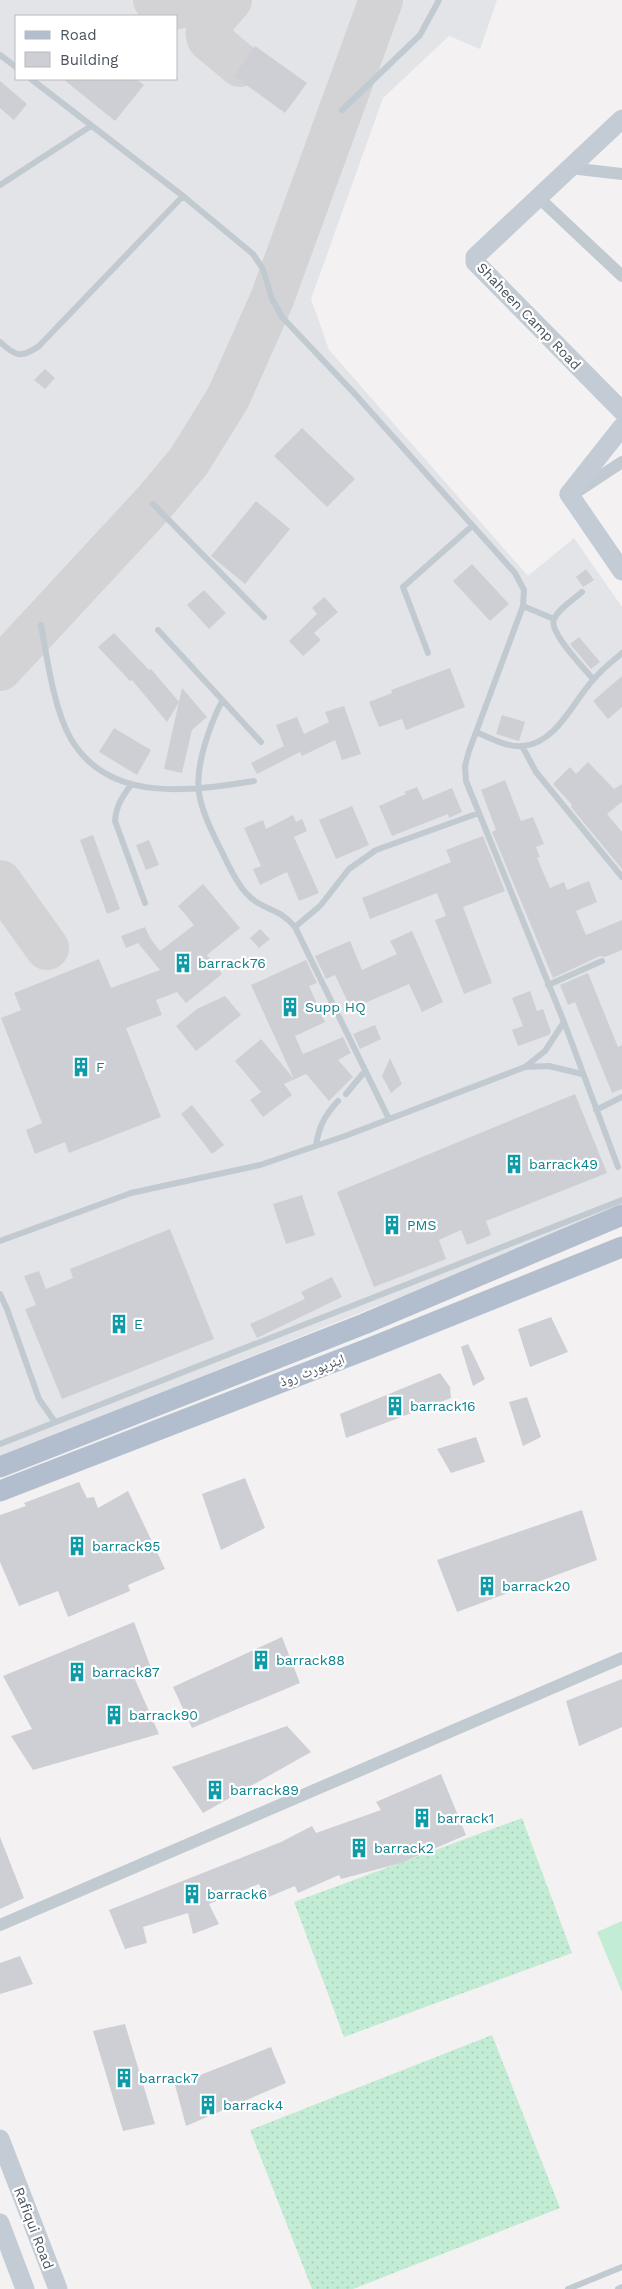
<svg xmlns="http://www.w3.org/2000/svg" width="622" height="2289" font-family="'Work Sans','Noto Naskh Arabic',sans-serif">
<defs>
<pattern id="grass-dots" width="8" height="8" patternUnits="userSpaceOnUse" patternTransform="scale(1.25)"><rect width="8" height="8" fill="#c3ecd5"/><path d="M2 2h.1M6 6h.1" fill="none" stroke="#a9ccb9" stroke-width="1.8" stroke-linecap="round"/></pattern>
</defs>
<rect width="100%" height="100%" fill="#f3f1f1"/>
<path fill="#e3e4e7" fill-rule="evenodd" d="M0,0H497L480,49L449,36L383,98L311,299L329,350L528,576L574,538L622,607V1208L0,1457ZM16,16H176V79H16Z"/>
<path fill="url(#grass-dots)" d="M522,1818L572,1953L344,2037L294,1902Z
M492,2035L560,2208L353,2289H312L250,2130Z"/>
<path fill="#c3ecd5" d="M622,1921V1992L597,1932Z"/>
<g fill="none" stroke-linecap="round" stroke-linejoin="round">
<path stroke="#d3d3d6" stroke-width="44" d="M155,0C163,6 168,9 178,7L183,0
M230,0C222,10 203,26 209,39L240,65
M0,669L153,504L189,461L228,398L272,299L381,0
M0,882L47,948"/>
</g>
<path fill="#cecfd4" d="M255,46L307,83L285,113L234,76Z
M63,79H136L144,85L115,121Z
M0,81L27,104L14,120L0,108Z
M45,369L55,378L45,389L34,380Z
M302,428L355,479L327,507L274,456Z
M256,501L290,529L245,584L211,556Z
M472,564L509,604L490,621L453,581Z
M586,569L594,580L583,587L576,577Z
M204,590L226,613L209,629L187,605Z
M324,597L338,612L314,633L321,640L303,656L289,641L317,614L312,608Z
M114,633L149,670L151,669L179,702L167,722L132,680L130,681L98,647Z
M579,637L600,662L591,669L570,644Z
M450,668L465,707L406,730L402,719L379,727L369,702L392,693L391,690Z
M622,676V707L608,719L593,701Z
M182,688L207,717L192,730L182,773L164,769Z
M344,706L361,754L342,760L335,740L302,756L300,752L257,774L251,763L284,746L276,725L297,717L304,734L329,722L325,712Z
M502,715L525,722L519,741L496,734Z
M114,728L151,750L137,775L99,752Z
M588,762L614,789L622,784V802L607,814L622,832V869L571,807L572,805L553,784L570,767L576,774Z
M505,780L521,821L533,817L544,844L536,847L540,857L537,858L550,888L564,882L567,890L589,881L597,902L576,911L586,935L622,920V950L605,957L600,956L553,978L492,832L496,830L481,790Z
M417,787L423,800L452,788L462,812L449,818L448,814L392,836L379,806L406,794L404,792Z
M352,806L369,845L336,859L319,820Z
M293,815L296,822L302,819L307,831L294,837L319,893L299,901L287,872L260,885L253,869L261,866L244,828L263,820L266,829Z
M93,835L120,909L107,914L80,840Z
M483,836L505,891L463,907L492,983L464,994L435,920L446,916L437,893L370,919L362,898L451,862L446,850Z
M149,840L159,865L146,870L136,845Z
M203,884L240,928L207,955L222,974L186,1003L177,992L156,1000L162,1015L126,1028L161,1117L69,1153L65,1142L35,1154L26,1130L42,1123L1,1018L21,1010L14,993L99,959L111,988L160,970L138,943L126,948L121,936L145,927L150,938L160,951L194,925L178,906Z
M260,929L270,939L259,948L250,938Z
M412,931L443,1002L422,1012L409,984L351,1009L335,975L326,979L315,956L350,941L362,970L397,954L390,941Z
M306,960L317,983L309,986L325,1022L295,1036L303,1054L343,1037L351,1053L338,1060L353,1077L329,1101L306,1074L284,1084L292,1095L263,1117L250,1100L261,1092L235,1061L261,1039L294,1079L251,985Z
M588,973L618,1047L622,1045V1089L612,1093L575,1002L568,1005L560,985Z
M530,991L537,1011L543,1009L551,1032L549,1035L518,1046L512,1030L523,1026L512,998Z
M225,996L241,1015L196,1051L176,1026L197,1009Z
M375,1025L381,1039L360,1049L353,1034Z
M390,1058L402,1084L391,1093L382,1076Z
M575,1094L607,1173L486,1221L491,1235L467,1245L461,1230L439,1240L446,1259L374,1287L337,1192Z
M192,1105L224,1145L212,1154L181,1114Z
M302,1195L315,1235L286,1244L273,1204Z
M170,1229L214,1339L62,1399L25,1309L36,1305L24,1276L39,1271L46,1289L73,1278L70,1269Z
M332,1277L342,1297L257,1338L250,1324L305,1299L301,1292Z
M551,1317L568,1352L530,1367L518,1329Z
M468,1344L485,1379L473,1386L461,1347Z
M440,1373L450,1387L451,1398L346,1438L340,1414Z
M527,1397L541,1437L523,1446L509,1402Z
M476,1437L485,1462L451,1473L437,1449Z
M245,1478L265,1528L221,1550L202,1494Z
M79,1482L87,1498L94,1497L98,1508L128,1491L165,1569L128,1585L130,1591L68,1617L58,1591L19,1606L0,1562V1515L26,1506L24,1503Z
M582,1510L597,1560L457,1612L437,1560Z
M134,1622L151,1668L133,1675L159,1734L33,1770L11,1736L32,1729L3,1676Z
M282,1637L300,1683L192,1728L173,1687Z
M622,1679V1727L579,1746L566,1701Z
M287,1726L311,1752L203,1813L172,1767Z
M441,1774L466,1835L401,1863L341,1879L339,1875L298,1893L295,1886L266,1898L259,1884L209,1904L219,1924L193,1934L188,1913L143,1927L147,1943L125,1949L109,1910L281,1842L312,1826L316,1833L381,1810L376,1802Z
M0,1837L24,1898L0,1909Z
M20,1956L33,1984L0,1994V1963Z
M125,2024L155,2124L123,2131L93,2031Z
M271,2047L286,2083L186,2126L175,2085Z"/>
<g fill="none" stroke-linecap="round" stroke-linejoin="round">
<path stroke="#c2cad1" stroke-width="6" d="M0,55L16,67
M31,79L183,196L253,254L263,269L272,299L282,317L354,393L515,573L524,590L523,606L469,751L465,766L466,781L564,1022L618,1167
M342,110L420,35L439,0
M0,185L91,126
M0,342C15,356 21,359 39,346L183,196
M153,504L264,617
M582,592C573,600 559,608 554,619C548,632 584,668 593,679
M523,606L554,619
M41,625C47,658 54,710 71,739C109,804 192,791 254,781
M158,630L261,742
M428,653L403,587L472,526
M222,701C210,725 195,765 199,793C202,812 212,832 221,850C228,864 235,881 246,893C262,911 279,907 295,927L389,1119
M476,732C490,738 508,748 523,746C557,743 573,701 594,679C602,669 613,661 622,653
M522,746L536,772L622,877
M131,785C122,797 116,806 115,821L145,903
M295,927L320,906L349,869L376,850L479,813
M548,985L602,961
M525,1067L549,1066L582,1074
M346,1094L365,1071
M596,1110L622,1097
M316,1145C319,1126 325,1115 338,1101
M0,1241L131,1193L260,1165L345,1136L525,1067L545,1051L564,1022
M0,1294L7,1309L39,1399L55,1422
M0,1444L622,1200
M568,2289L622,2267
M618,2289L622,2287"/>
<path stroke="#c2cad1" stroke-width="12" d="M570,168L622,174
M538,197L622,276
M575,493L622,462
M0,1925L622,1658"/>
<path stroke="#c3cbd5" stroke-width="19" d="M622,119L475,257V262L622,411
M622,427L569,494L622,571
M0,2139L58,2289
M0,2223L25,2289"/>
<path stroke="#b2becd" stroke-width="21" d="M0,1467L364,1324L622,1215
M0,1491L370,1348L622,1247"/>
</g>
<defs>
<symbol id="building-bare" viewBox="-9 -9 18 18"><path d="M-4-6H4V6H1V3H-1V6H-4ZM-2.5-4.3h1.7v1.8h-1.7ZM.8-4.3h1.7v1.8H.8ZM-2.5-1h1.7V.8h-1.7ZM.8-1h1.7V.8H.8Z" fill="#0f9aa8" stroke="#fff" stroke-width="2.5" paint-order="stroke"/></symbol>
</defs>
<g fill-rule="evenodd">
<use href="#building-bare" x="169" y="949" width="28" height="28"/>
<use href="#building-bare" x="276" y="993" width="28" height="28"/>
<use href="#building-bare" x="67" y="1053" width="28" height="28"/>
<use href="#building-bare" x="500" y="1150" width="28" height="28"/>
<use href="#building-bare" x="378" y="1211" width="28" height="28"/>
<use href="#building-bare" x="105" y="1310" width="28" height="28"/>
<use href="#building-bare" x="381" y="1392" width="28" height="28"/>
<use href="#building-bare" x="63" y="1532" width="28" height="28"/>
<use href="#building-bare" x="473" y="1572" width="28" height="28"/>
<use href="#building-bare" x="247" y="1646" width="28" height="28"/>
<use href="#building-bare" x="63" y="1658" width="28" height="28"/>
<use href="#building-bare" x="100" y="1701" width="28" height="28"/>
<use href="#building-bare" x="201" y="1776" width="28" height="28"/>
<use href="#building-bare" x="408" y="1804" width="28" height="28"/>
<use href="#building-bare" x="345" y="1834" width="28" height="28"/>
<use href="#building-bare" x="178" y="1880" width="28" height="28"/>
<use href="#building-bare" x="110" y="2064" width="28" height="28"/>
<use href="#building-bare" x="194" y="2091" width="28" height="28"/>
</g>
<g text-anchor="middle" stroke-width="4.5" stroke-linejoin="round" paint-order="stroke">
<g font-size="14" fill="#4a525d" stroke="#fff">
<text transform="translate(529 316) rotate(46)" y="5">Shaheen Camp Road</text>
<text transform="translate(312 1370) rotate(-21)" y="5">ایئرپورٹ روڈ</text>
<text transform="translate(34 2228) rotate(69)" y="5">Rafiqui Road</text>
</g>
<g font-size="14" fill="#0d838f" stroke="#fff" text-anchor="start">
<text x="198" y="968">barrack76</text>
<text x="305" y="1012">Supp HQ</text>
<text x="96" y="1072">F</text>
<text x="529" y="1169">barrack49</text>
<text x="407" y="1230">PMS</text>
<text x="134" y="1329">E</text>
<text x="410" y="1411">barrack16</text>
<text x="92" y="1551">barrack95</text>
<text x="502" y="1591">barrack20</text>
<text x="276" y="1665">barrack88</text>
<text x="92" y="1677">barrack87</text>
<text x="129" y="1720">barrack90</text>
<text x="230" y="1795">barrack89</text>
<text x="437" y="1823">barrack1</text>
<text x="374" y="1853">barrack2</text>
<text x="207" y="1899">barrack6</text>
<text x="139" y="2083">barrack7</text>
<text x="223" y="2110">barrack4</text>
</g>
</g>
<rect x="15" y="15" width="162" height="65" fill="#ffffff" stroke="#b7babe"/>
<rect x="25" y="31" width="25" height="8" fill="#b2becd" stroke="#b7babe"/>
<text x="60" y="40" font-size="15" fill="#4a525d">Road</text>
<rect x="25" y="52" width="25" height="15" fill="#cecfd4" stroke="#b7babe"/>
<text x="60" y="65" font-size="15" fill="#4a525d">Building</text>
</svg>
